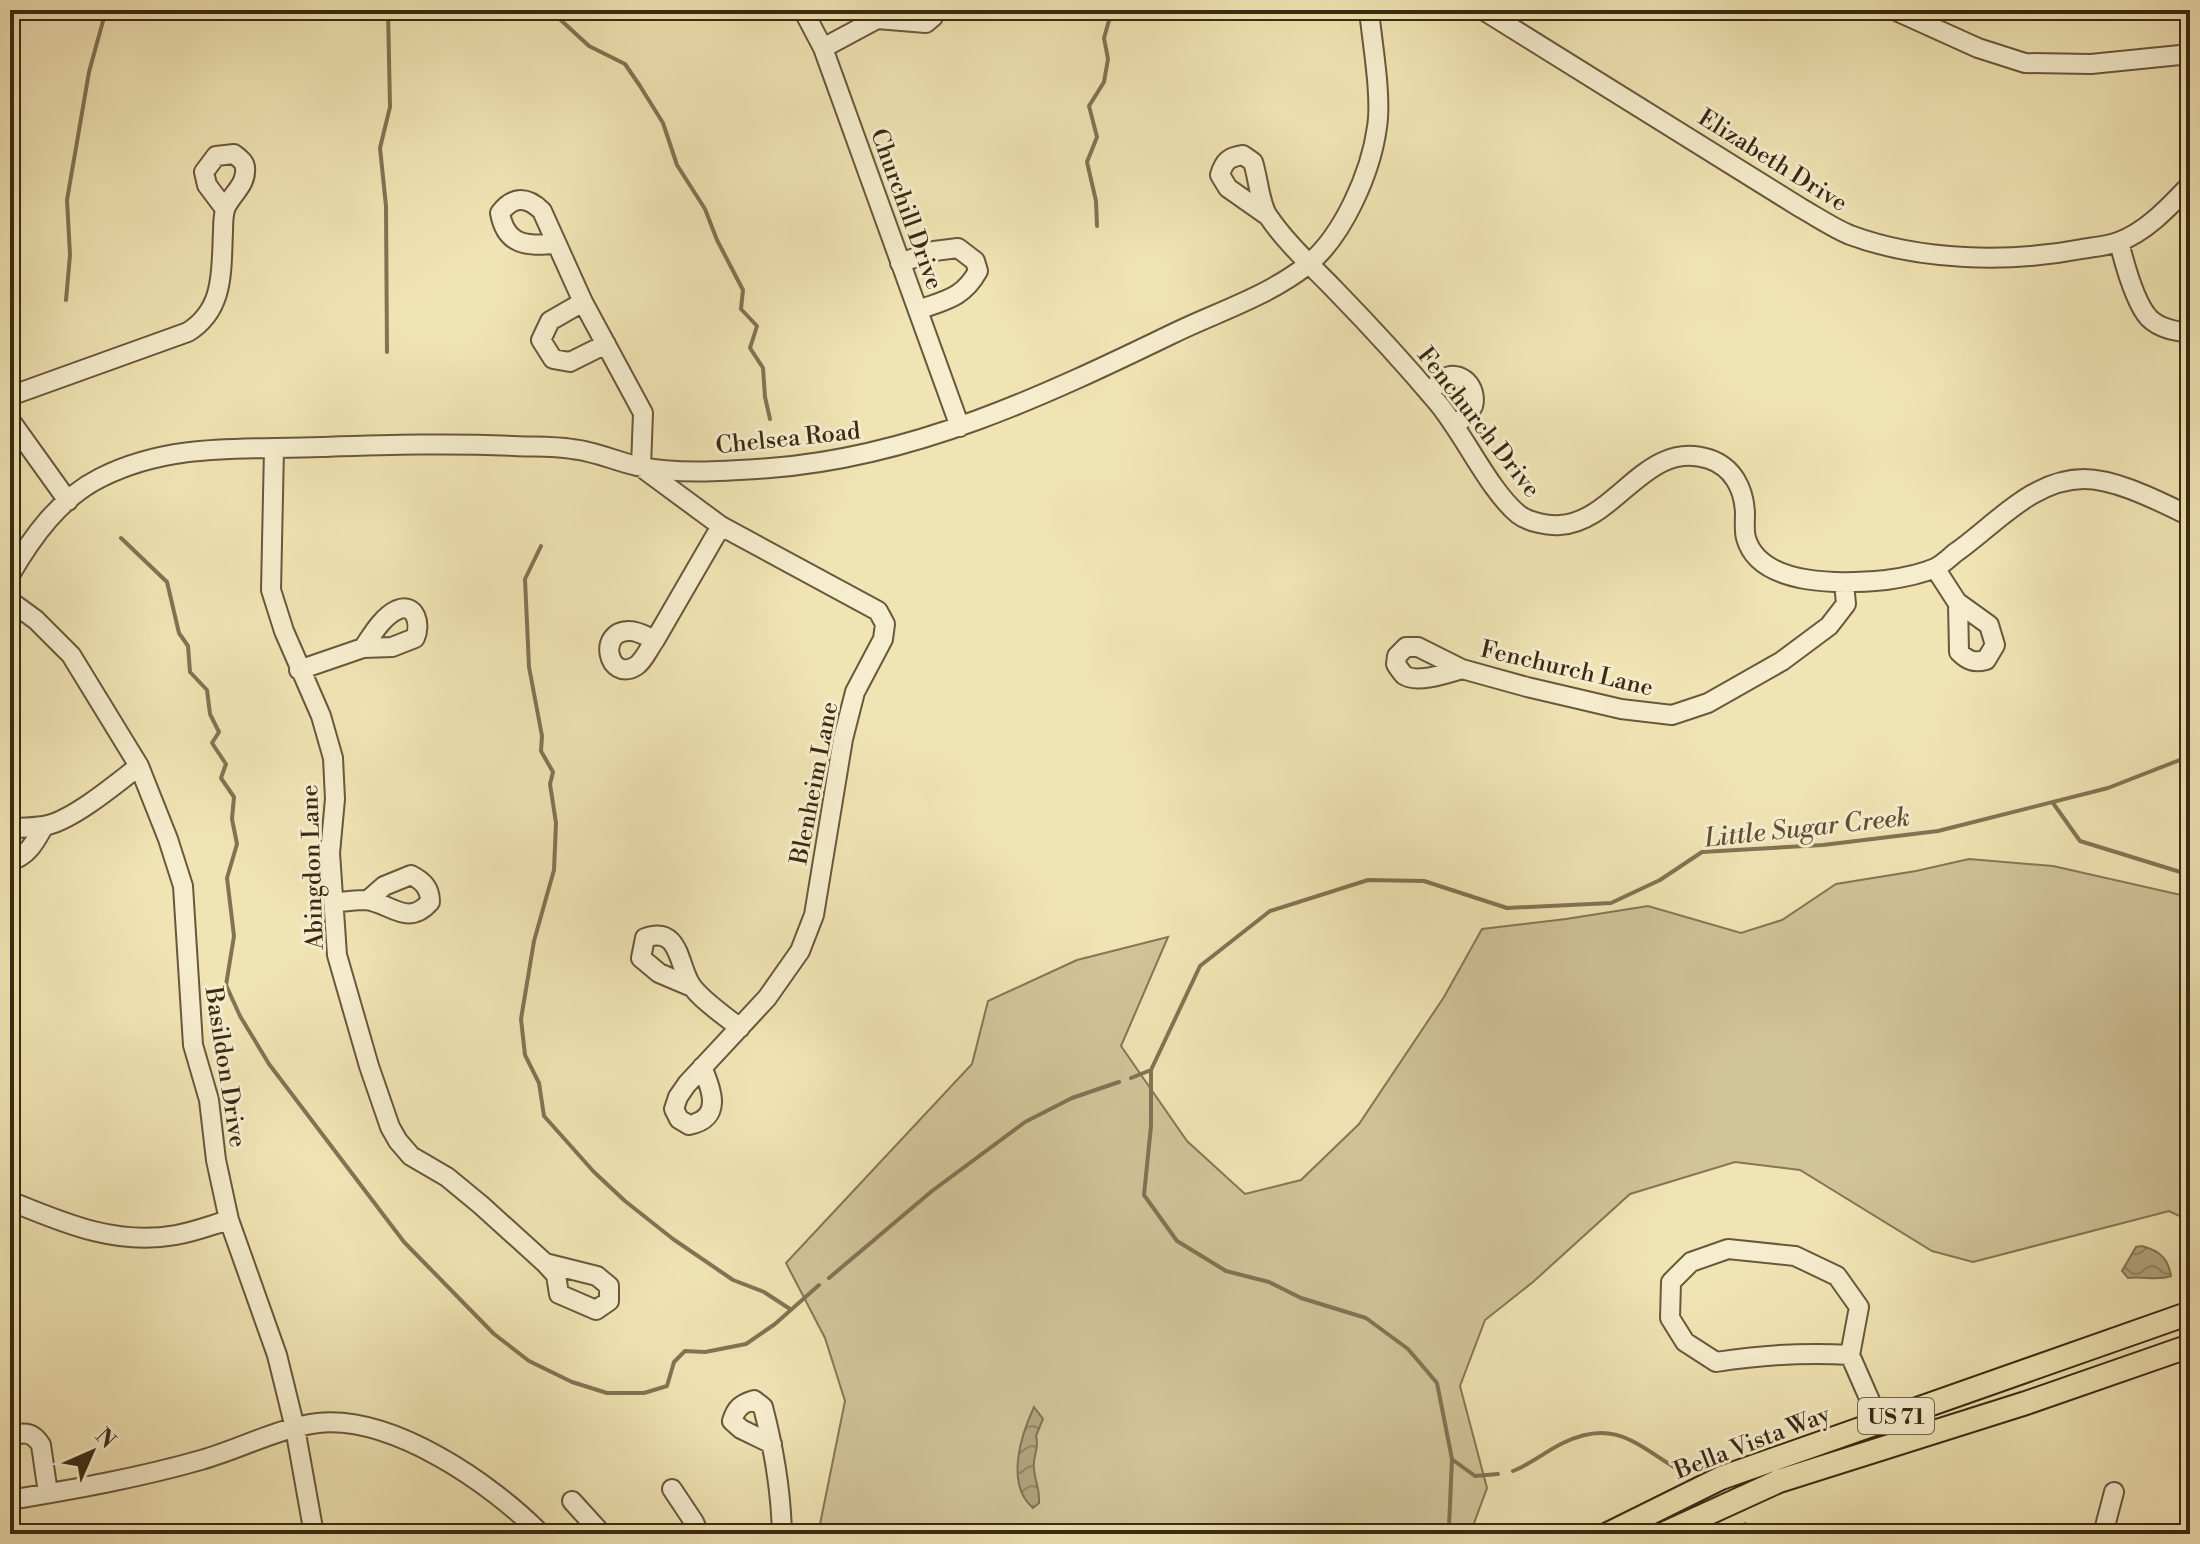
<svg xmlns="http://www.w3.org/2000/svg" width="2200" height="1544" font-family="'Libre Bodoni',serif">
<defs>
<pattern id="water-waves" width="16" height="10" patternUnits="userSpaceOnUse" patternTransform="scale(2)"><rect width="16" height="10" fill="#b3a47e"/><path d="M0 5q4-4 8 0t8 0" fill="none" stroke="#938666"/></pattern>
</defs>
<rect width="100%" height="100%" fill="#f1e4b4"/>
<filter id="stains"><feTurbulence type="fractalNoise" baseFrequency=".0025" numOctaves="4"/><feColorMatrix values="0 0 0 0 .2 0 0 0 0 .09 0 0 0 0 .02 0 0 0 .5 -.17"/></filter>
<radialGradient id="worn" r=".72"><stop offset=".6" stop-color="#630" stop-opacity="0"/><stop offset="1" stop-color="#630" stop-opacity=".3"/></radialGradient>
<path fill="#d2c499" stroke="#867656" stroke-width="2" d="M1969,859L2053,866L2190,897V1221L2169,1211L1973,1262L1932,1251L1800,1170L1735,1162L1630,1194L1533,1282L1485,1320L1460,1386L1487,1488L1470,1534H818L845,1401L825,1338L786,1263L972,1064L988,1001L1077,960L1168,937L1121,1046L1187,1141L1245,1194L1301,1180L1359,1124L1444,997L1482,929L1566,919L1648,906L1741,933L1782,920L1836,884L1916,871Z"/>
<path fill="url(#water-waves)" stroke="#837354" stroke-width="2" d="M2142,1246C2160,1251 2168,1258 2171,1276C2158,1281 2143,1276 2128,1278L2122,1271L2136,1247Z
M1034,1407L1043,1419L1036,1436C1040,1449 1032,1456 1034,1469C1035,1482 1040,1488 1039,1503L1033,1508C1005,1484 1021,1435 1034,1407Z"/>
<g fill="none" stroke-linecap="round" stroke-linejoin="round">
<path stroke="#837354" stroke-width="4" d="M544,10L552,12L589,46L625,64L640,86L663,123L677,165L705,209L717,240L743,290L741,309L757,326L750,348L763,368L765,397L770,419
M1097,226L1096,201L1087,162L1097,137L1089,106L1104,82L1108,59L1104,38L1112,10
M66,300L70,255L67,200L89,72L106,10
M387,352L386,206L380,148L390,107L388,10
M121,538L167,582L179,633L188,646L190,672L207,690L210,714L219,732L212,743L226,764L221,778L234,797L232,819L237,844L227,878L234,936L226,985L240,1016L269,1064L404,1242L494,1334L529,1361L572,1382L607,1393H644L667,1386L674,1362L685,1351L705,1352L746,1344L775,1324L819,1285
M541,546L525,579L529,667L542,736L541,751L553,772L550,784L556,823L554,870L534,941L521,1019L525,1055L539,1083L544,1116L594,1172L625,1201L673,1239L733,1280L764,1292L790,1309
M2053,803L2080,841L2190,875
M1131,1078L1151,1070
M829,1278L932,1191L1025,1122L1072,1098L1119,1082
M1453,1460L1475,1476L1498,1474
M1513,1471C1531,1464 1546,1451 1563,1443C1612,1419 1634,1442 1674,1467
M1745,1524L1755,1534
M1446,1534L1449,1527L1452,1459L1437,1383L1408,1349L1366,1318L1301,1298L1269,1282L1226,1271L1177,1241L1144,1195L1151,1126V1070L1200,966L1270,911L1368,880L1424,881L1507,908L1611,903L1660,880L1702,852L1823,845L1938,831L2108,788L2190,756"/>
<defs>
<path id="minor" d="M803,10L823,48L960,427
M1483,10L1801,208C1817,217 1833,228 1850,235C1920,261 2009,263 2082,249C2093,247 2107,246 2118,242C2146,232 2170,206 2190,185
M1894,10L1978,48L2025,63L2091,64L2190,54
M877,19L926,23L933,17L935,10
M823,48L877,19L886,10
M1265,214L1228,188L1220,175C1224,161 1229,157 1243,155L1253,162C1258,177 1260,205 1268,216C1287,244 1313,267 1336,291C1371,327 1405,364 1437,402C1464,434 1489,490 1518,514C1528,522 1548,526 1560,525C1616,522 1646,438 1709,459C1733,467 1744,489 1745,513C1745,520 1744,531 1746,538C1760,588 1846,584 1886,580C1901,578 1921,574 1935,568C1942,565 1949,558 1955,553C1994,526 2032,479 2084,479C2117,479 2160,502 2190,516
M2119,242C2124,262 2135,303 2149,318C2160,329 2176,331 2190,333
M555,244C527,246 506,246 500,213C513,196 527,196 542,211L583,302L643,413L641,467L721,526L878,611L885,624L883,639L855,692L843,739L814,915L800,951L767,998L687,1084L678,1097L674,1109L679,1119L689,1125C723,1118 712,1090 702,1067
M900,263L934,251L958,248L975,261L978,271C963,298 946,300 918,310
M583,302L550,321L541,340L553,359L570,362L606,344
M1429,393C1434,389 1438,382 1443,379C1461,368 1478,388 1473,406C1470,413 1462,419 1456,425
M10,396L188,332C225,309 221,270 223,232C223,224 223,214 226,207C232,194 247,184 245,168C245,162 239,158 234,154L216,156L204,172L207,185L225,209
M10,420L68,501
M274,449L271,590L284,631L321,716L333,758L335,799L330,853L337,955L369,1066L390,1127L398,1141L411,1156L447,1177L481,1205L545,1263L556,1275L559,1294L596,1310L609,1301V1286L597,1276L545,1263
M1935,568L1957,602L1958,603L1959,652C1968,661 1974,663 1986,660L1995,645L1989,625L1957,602
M10,575C32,537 60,498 100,478C171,442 244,450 321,447C386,445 448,443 514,446C533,447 553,446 572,449C594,451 615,461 637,466C679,475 727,471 770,468C914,457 1044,396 1172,334C1217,312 1266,297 1306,266C1343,237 1371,172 1377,127C1382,96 1372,42 1369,10
M10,601L36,620L71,655L139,766L168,839L183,886L193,1045L209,1100L216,1160L229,1220L277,1355L295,1428L314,1534
M655,640C649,648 644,661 636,666C608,683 596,630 630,631C638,631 648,637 655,640L721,526
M1462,669C1448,673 1417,684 1404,675C1402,673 1397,666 1396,664L1397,656L1406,647H1418L1462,669L1527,687L1621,709L1672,715L1708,703L1782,661L1829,626L1846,604L1844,583
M299,670L363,648L392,647L415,638C421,625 416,602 397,610C382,617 372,635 363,648
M10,829C23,827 35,828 48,825C75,818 116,784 139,766
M10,861C28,856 35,842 44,826
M333,902C344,902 355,900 365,900C390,902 407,928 430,902C430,888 423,881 411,875L384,886L368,900
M692,987L659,973L641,958L645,938C680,925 678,965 691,985C700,999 726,1017 740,1028
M10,1201C64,1223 116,1246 176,1235C194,1232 212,1225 229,1220
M1728,1249L1795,1256L1837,1276L1859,1307L1850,1355C1804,1352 1761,1355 1716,1362L1685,1342L1670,1318L1671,1282L1691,1262Z
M1850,1355L1879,1421
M10,1437C23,1431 33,1432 41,1445L48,1493
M772,1444L741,1429L732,1421C736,1408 741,1404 754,1400L763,1407C774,1449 781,1491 782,1534
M672,1489L694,1522L699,1534
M10,1500C75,1489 138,1478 201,1460C240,1449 278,1428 318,1423C392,1415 491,1483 541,1534
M572,1501L602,1534
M2103,1534L2114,1492"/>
<path id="major" d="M1608,1534L1721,1478L2190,1313
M1663,1534L1779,1481L2026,1403L2190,1346"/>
</defs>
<use href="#minor" stroke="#68583c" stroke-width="22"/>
<use href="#major" stroke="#3a2914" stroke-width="26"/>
<use href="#minor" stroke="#f6edce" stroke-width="18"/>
<use href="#major" stroke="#f1e4b4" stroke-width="22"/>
</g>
<g text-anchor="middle" stroke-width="6" stroke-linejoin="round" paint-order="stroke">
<rect fill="#f6edce" stroke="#72644c" stroke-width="2" x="1858" y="1398" width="76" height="36" rx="6"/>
<g font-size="22" font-weight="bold" fill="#3a2914">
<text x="1896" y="1424">US 71</text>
</g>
<g font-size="24" fill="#3a2914" stroke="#f6edce">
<text transform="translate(1773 160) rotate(32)" y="8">Elizabeth Drive</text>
<text transform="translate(907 209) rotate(70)" y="8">Churchill Drive</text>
<text transform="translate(1479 422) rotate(52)" y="8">Fenchurch Drive</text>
<text transform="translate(788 438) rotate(-6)" y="8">Chelsea Road</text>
<text transform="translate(1567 668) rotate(13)" y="8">Fenchurch Lane</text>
<text transform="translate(814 783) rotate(-79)" y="8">Blenheim Lane</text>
<text transform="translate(312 867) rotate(-92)" y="8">Abingdon Lane</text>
<text transform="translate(226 1067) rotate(81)" y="8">Basildon Drive</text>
<text transform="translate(1752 1442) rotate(-21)" y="8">Bella Vista Way</text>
</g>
<g font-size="26" font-style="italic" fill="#5e4e34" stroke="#f6edce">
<text transform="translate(1807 827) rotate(-6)" y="9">Little Sugar Creek</text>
</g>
</g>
<rect width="2200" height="1544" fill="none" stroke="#f1e4b4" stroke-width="40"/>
<rect x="12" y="12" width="2176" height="1520" fill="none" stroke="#3a2914" stroke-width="4"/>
<rect x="20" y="20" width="2160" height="1504" fill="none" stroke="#3a2914" stroke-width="2"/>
<g transform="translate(92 1452) rotate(45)" stroke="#f6edce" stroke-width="6" paint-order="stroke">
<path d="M0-6L14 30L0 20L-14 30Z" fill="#3a2914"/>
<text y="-12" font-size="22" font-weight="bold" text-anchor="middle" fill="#3a2914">N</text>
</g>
<rect width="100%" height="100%" filter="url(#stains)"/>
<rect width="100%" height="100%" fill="url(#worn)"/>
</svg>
